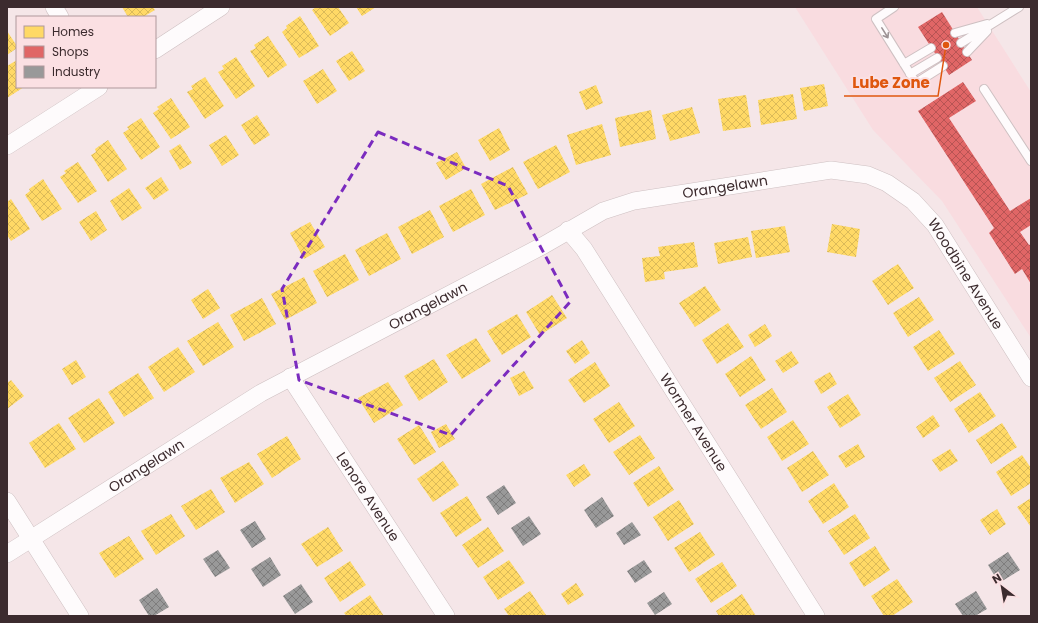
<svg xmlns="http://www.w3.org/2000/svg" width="1038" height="623" font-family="Poppins,sans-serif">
<defs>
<pattern id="homes-cross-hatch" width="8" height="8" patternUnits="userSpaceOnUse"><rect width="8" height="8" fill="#ffd966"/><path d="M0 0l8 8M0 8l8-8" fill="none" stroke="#dbba59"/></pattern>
<pattern id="shops-cross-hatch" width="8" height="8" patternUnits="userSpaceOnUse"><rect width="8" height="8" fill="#e06666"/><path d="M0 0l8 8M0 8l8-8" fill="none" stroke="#b75454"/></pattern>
<pattern id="industry-cross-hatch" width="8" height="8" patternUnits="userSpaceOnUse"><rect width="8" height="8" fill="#999"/><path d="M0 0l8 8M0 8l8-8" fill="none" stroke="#7e7d7d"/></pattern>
</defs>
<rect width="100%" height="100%" fill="#f5e6e8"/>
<path fill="#f9dce0" d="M795,7H977L1031,92V338L942,201L873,130Z"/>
<path fill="url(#homes-cross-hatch)" d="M122,7H153L155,10L143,17H128Z
M316,7H338L349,23L330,36L312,10Z
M356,7H376L362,16Z
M300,16L319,46L299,58L282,32L287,28L286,26Z
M7,31L17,46V48L7,55Z
M268,36L287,65L268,78L250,51L256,48L254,45Z
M352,51L365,71L349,81L336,61Z
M236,57L255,86L236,99L218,72L224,69L222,66Z
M17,60V87H24L7,98V66Z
M323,69L337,91L317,104L303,81Z
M205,77L224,106L205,119L187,92L193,89L191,86Z
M824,84L828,106L804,111L800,88Z
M596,85L603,103L586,110L579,92Z
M793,94L797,119L761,125L758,100Z
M746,95L751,127L723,131L718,99Z
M171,98L190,127L171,139L153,113L159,109L157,107Z
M692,107L700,133L670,141L662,115Z
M651,110L656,139L620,147L615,118Z
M257,115L270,135L254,145L241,125Z
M141,118L160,147L141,160L123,133L129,129L127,127Z
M602,124L611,155L576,165L567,135Z
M499,128L510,150L490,161L478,140Z
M226,135L239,155L222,166L209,145Z
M108,140L127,169L108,182L91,155L96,152L95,149Z
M180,144L192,163L180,170L169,151Z
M556,145L570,172L538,189L523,162Z
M457,152L466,168L446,180L436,163Z
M78,162L97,191L78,203L60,177L66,173L64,171Z
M513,167L528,194L495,210L481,184Z
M161,177L169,190L154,200L145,188Z
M43,179L62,209L42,221L25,195L30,191L29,189Z
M129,188L142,208L122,221L110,201Z
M471,189L485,215L453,232L439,206Z
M11,199L30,229L11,241L7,235V202Z
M430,210L444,237L412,254L398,227Z
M96,211L107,230L91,241L79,222Z
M310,222L325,247L304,259L290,233Z
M832,224L860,229L856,257L827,252Z
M785,226L790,252L756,258L751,231Z
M387,233L401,259L369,276L355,250Z
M748,237L752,257L718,264L714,243Z
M694,242L698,267L664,272L665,279L645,282L642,258L660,256L658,247Z
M345,254L359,280L327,297L313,271Z
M898,264L914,288L888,305L872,281Z
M304,277L317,303L285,320L271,294Z
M705,286L721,310L695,327L679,303Z
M208,289L220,308L203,319L191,300Z
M552,295L567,318L540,335L526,312Z
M919,297L934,320L908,337L893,313Z
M262,298L276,324L244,341L230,315Z
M517,314L531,337L502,355L487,331Z
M218,322L234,347L203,366L187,341Z
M728,323L744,347L717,364L702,340Z
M765,324L772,336L755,347L748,335Z
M939,330L955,354L928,371L913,347Z
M476,338L491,361L462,379L446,355Z
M582,340L590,353L575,364L566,351Z
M178,347L195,372L164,392L148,367Z
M791,351L799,363L783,373L775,361Z
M751,356L766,380L740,397L725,374Z
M434,359L448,382L419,401L404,376Z
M76,360L86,377L72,385L62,369Z
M960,361L976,385L950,402L934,378Z
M595,362L610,386L584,403L568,380Z
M524,371L534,388L519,396L510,378Z
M830,372L837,384L821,394L814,381Z
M138,373L154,398L124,417L108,392Z
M11,380L24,396L7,409V383Z
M388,382L403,405L374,423L358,398Z
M772,388L787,412L761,429L745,405Z
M980,392L996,416L969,433L954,409Z
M848,394L861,415L840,428L827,407Z
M99,398L115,423L84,443L68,418Z
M619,402L635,426L609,443L593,419Z
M933,415L940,426L923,438L916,427Z
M793,420L809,444L782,461L767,437Z
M59,423L76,449L45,468L29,443Z
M1002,423L1017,447L991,464L976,440Z
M446,424L455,439L439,448L431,432Z
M419,425L436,452L414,465L397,439Z
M640,435L655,458L629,475L613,452Z
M287,436L301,459L272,478L257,454Z
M858,444L865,457L846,468L838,456Z
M950,449L958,461L940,472L932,460Z
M813,451L829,475L802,492L787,468Z
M1022,455L1031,468V483L1011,496L996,472Z
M443,461L459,485L433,502L417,479Z
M249,462L264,484L235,503L220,478Z
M584,464L591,475L574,487L566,475Z
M659,466L674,490L648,507L633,483Z
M834,483L849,507L823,524L808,501Z
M211,489L225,512L196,530L181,506Z
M467,496L482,520L456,537L440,513Z
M1031,498V527L1017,507Z
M679,500L694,524L668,541L653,517Z
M997,509L1006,524L990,535L980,520Z
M171,514L185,536L156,555L141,531Z
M855,514L870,538L844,555L828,531Z
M328,527L343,551L317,567L301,544Z
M488,527L504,551L478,568L462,545Z
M700,532L715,555L689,572L674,548Z
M129,536L144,559L115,578L99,553Z
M875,546L890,570L864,587L849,563Z
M509,560L525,583L498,600L483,577Z
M350,561L366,585L340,602L324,578Z
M722,562L737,586L711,603L695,579Z
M897,579L913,602L892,616H884L871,596Z
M576,583L584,595L568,605L561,594Z
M530,591L546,615L509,616L504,609Z
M742,594L756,616H719L716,611Z
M370,595L384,616H347L344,613Z"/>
<path fill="url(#shops-cross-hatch)" d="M942,12L972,60L949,75L918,27Z
M963,82L976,101L949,118L1010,211L1031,198V225L1020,232L1029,245L1031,244V284L1022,269L1015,274L989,233L994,228L918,111Z"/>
<path fill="url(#industry-cross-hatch)" d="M504,485L516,503L498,515L486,497Z
M602,497L614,516L596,528L584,510Z
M529,516L541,534L523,546L511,528Z
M255,521L266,539L252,548L240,530Z
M632,522L641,535L624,545L616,533Z
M218,550L230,568L215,577L203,559Z
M1008,552L1020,570L999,583L988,565Z
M270,557L281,575L263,587L251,569Z
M644,560L652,572L635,583L627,571Z
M301,584L313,602L295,614L283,596Z
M157,588L169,607L154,616H149L139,600Z
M976,591L987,609L975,616H963L955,604Z
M664,592L672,604L655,615L647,603Z"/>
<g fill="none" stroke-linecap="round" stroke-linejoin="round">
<defs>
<path id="lane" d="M894,7L876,19L916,83L943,66
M955,33L987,24
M961,43L1019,7
M967,52L987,31
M904,64L931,48
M910,74L937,58
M984,89L1031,161"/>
<g id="street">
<path d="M54,7L60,17"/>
<path d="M155,50L221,7"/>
<path d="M7,146L99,87"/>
<path id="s1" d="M568,230L584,249L816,616"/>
<path id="s2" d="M290,377L446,616"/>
<path d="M7,501L80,616"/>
<path id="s3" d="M7,554L261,393L544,245L603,211L634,201L831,170L868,175L887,183L913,201L935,225L1031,378"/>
</g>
</defs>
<use href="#lane" stroke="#cec0c2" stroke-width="10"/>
<use href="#street" stroke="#cec0c2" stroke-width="18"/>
<use href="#lane" stroke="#fefbfc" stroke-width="8"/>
<use href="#street" stroke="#fefbfc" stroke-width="17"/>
</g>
<defs><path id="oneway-shaft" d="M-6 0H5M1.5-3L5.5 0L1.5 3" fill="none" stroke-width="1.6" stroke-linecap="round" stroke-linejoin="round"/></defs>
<use stroke="#9d9395" href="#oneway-shaft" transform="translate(885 33) rotate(58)"/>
<path fill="none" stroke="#7b2cbf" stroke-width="3" stroke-dasharray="8 5" stroke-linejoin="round" d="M378,132L508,186L570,302L451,435L299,380L282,289Z"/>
<g text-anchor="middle" stroke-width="4" stroke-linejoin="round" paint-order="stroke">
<g font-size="14" fill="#3c2b2e" stroke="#fbe0e3">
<text dy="5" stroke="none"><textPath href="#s3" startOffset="813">Orangelawn</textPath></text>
<text dy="5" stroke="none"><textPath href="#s3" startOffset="1100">Woodbine Avenue</textPath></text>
<text dy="5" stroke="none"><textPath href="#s3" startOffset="489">Orangelawn</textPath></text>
<text dy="5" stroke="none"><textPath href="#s1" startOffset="230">Wormer Avenue</textPath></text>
<text dy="5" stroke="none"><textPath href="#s3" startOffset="165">Orangelawn</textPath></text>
<text dy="5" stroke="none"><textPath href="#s2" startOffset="143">Lenore Avenue</textPath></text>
</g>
</g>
<path fill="none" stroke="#df570e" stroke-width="1.5" d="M946 45L938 96H844"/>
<circle fill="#df570e" stroke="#fbe0e3" stroke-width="1.5" cx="946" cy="45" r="4"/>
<g font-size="15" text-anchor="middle" font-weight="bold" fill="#df570e" stroke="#fbe0e3" stroke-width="4" stroke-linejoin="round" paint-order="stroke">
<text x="891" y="88">Lube Zone</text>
</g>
<rect width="1038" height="623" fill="none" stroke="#3c2b2e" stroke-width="16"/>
<rect x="16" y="16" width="140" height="72" fill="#fbe0e3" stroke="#af989b"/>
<rect x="24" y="26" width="20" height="12" fill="#ffd966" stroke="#af989b"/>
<text x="52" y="36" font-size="12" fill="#3c2b2e">Homes</text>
<rect x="24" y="46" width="20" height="12" fill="#e06666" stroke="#af989b"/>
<text x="52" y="56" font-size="12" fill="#3c2b2e">Shops</text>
<rect x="24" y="66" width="20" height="12" fill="#999999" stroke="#af989b"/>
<text x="52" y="76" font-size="12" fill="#3c2b2e">Industry</text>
<g transform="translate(1002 587) rotate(329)" stroke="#fbe0e3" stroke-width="3" paint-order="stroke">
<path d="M0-3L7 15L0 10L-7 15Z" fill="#3c2b2e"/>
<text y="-6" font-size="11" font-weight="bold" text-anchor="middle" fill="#3c2b2e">N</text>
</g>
</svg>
